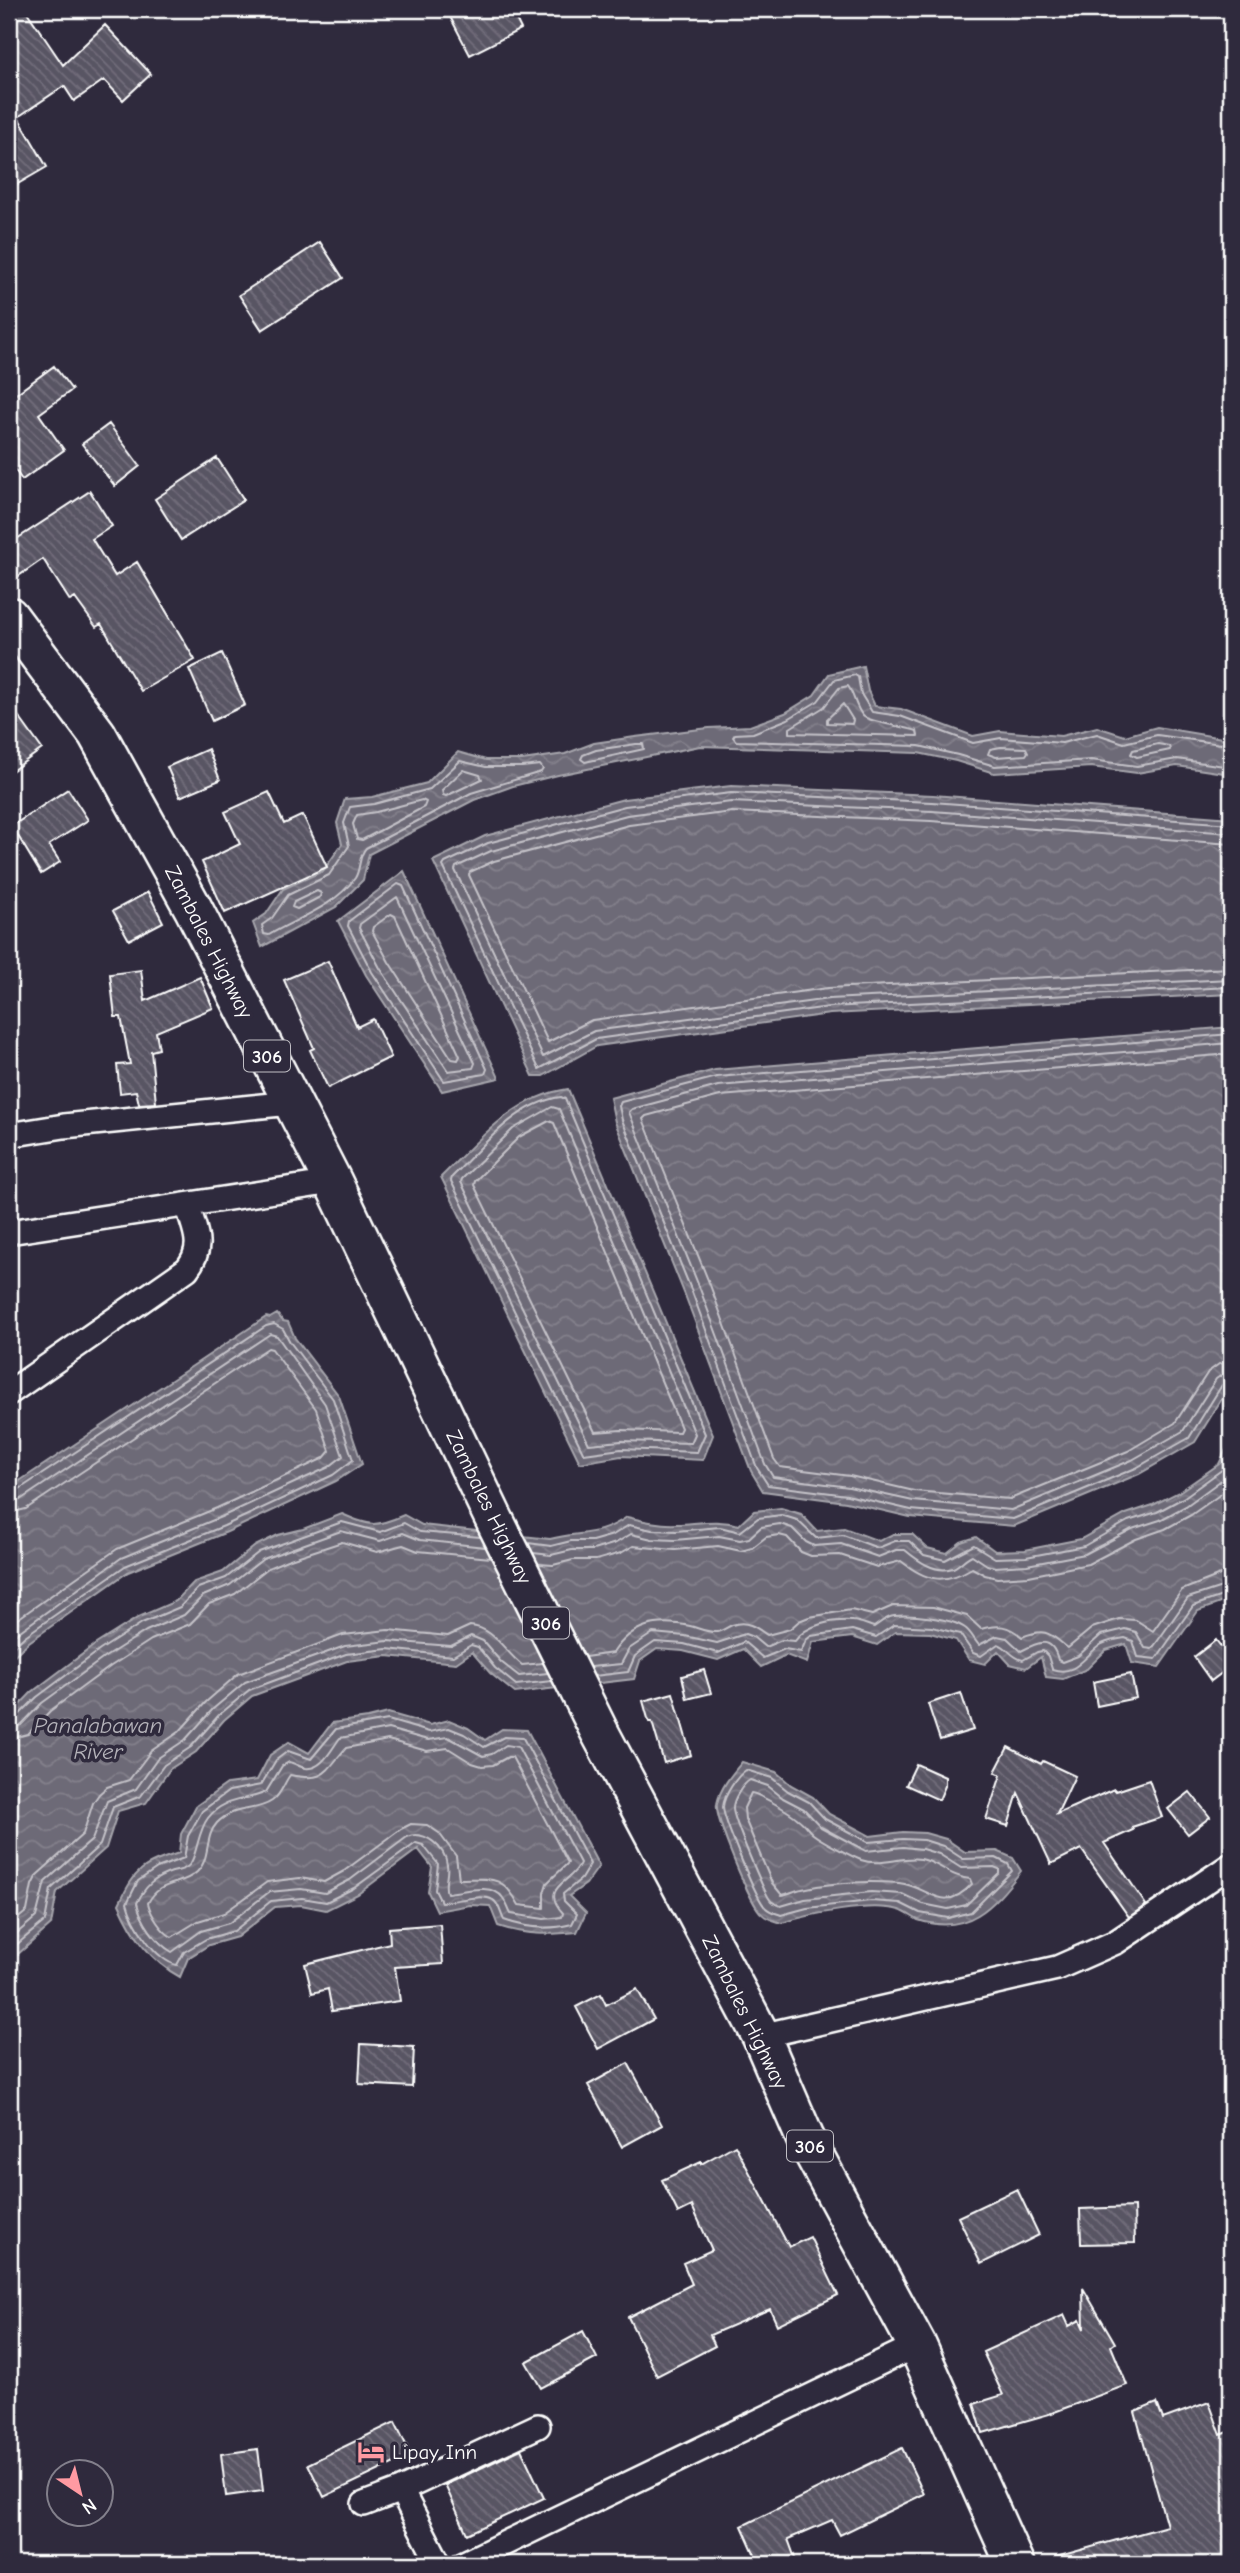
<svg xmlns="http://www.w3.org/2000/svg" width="1240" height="2573" font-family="'Comic Neue',sans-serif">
<defs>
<pattern id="water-waves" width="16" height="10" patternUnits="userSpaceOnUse" patternTransform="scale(1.75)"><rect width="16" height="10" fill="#6d6a77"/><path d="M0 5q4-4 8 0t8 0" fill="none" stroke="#83808b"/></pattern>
<pattern id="building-back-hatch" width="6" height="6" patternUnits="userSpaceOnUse" patternTransform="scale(1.75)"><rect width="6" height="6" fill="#595564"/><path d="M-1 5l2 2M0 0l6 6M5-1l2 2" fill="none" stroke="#726e7b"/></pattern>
</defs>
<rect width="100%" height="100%" fill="#2f2a3d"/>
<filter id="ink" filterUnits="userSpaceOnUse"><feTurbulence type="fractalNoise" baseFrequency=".0143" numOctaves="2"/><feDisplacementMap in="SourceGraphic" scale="14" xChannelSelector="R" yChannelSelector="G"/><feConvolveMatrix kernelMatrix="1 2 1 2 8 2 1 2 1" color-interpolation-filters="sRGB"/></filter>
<g filter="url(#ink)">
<path fill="url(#water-waves)" stroke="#a7a6ad" stroke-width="2" d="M863,666L868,691L875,706L901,709L973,736L1000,731L1061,736L1097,727L1125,736L1157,727L1222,738L1231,732V774L1177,766L1137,773L1091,767L994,773L956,761L918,753L700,746L558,775L513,786L474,800L369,854L363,880L336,907L262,947L253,923L266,914L283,889L323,871L342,844L337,823L345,799L372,797L427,783L458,752L486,760H522L565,754L594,743L635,737L709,728L750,726L785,713L814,695L829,674Z
M731,786L933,795L1231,818V994L830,1014L597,1046L543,1076H533L433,861L485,836L624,799Z
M404,871L499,1078L442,1091L366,975L338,921Z
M1231,1027V1384L1195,1442L1139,1474L1014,1526L910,1517L846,1502L763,1491L751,1471L685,1295L615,1122L610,1098L715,1070Z
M568,1089L713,1435L703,1460L621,1456L580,1463L441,1177C478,1141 513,1097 568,1089Z
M277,1314L283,1321L288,1322L295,1338L339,1396L362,1464L336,1481L227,1532L128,1572L29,1642L9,1660V1488L266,1317L270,1318Z
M1231,1439V1599L1198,1611L1159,1667L1132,1663L1126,1644L1106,1650L1087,1669L1063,1679L1046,1677L1041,1657L1026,1668L1010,1664L998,1651L985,1664L969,1660L956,1640L930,1633L895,1632L877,1645L852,1637L813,1642L807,1663L786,1655L761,1667L743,1649L718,1660L683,1651L657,1649L640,1661L634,1679L515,1693L490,1673L472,1652L456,1663L387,1656L347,1661L252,1696L224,1720L196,1752L170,1769L146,1803L118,1811L106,1848L57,1892L51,1925L9,1962V1716L32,1692L96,1644L139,1617L176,1601L194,1582L223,1572L255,1546L278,1535L303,1529L342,1514C371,1527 376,1527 404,1515L422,1525L550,1539C582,1531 598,1537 627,1517C644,1521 660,1525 677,1524C700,1523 718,1519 739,1525L754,1511L781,1508L801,1514L817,1531L844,1528L879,1541L893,1534H912L927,1548L947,1553L961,1542L976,1537L995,1551L1025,1550L1081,1539L1126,1514L1153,1505L1179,1492L1219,1464Z
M388,1713L430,1725L449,1720L468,1728L485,1740L502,1729L527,1730L599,1866L586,1884L569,1896L586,1913L577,1932C548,1935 525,1935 498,1926L490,1906L470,1905L437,1911L428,1892L432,1867L418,1849L358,1894L326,1910L301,1905L275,1907L237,1937L209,1945L188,1958L180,1977C150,1961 133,1935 119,1904C136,1868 142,1865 179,1853L181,1834L196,1806L227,1784L257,1780L270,1755L289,1742L309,1753L332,1723L368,1718Z
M742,1762L776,1772L791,1785L813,1797L829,1814L870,1836L903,1832L925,1833L946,1839L965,1852L997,1851L1013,1858L1021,1871C993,1907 968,1936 918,1920C912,1917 906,1912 899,1910C870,1902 810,1914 782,1923C776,1921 766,1919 762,1914C751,1906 714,1816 717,1804C720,1788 732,1774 742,1762Z"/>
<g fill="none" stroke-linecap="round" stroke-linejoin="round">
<path stroke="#c5c3c9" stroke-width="2" d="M848,686C854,694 855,707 863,716C868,722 905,727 917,731L918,736L790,733V728L824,707L839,688Z
M843,704L853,720L852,724L827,723V719Z
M1231,740L1221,744L1157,735L1124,743L1097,734L1062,743L1001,738L973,743L900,716L872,712L861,694L858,677L855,675L834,680L818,701L788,719L753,733L735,734L733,737L736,741L919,746L958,755L995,766L1091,760L1137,766L1177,759L1231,767
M636,744H643L644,749L585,762L581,759L583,755L596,750Z
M1158,744L1169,746L1170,750L1137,757L1131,754L1133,750Z
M1001,747L1026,748L1028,752L1026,755L996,757L988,754L990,749Z
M460,761L486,767H522L540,765L543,769L541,772L471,793L366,848C358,856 361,869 355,878C335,906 298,918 269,935L264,934L262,925L272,918L288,895L329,875L349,846L344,823L350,807L374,804L430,789Z
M463,770L480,775L482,779L446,796L443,795L442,790Z
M422,800L426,802L424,807L362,840L357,839L353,824L357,815L376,812Z
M1231,824L932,802L731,793L625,806L488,843L445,863L443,866L539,1069L596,1039L829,1007L1231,987
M1231,833L932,811L731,802L627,815L491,851L456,867L455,870L543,1057L594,1031L829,999L1231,979
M1231,844L931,821L732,812L629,825L494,861L470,872L469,875L548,1042L592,1020L828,988L1231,968
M398,884L403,886L487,1069L485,1074L444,1081L372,972L348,926L349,921Z
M317,891L321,893L320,897L297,909L292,907L294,902Z
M397,897L475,1063L473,1068L448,1071L380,968L359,928L360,924Z
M391,914L395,916L460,1056L458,1060L452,1059L389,962L372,931L373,927Z
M1231,1034L717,1077L621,1102L619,1106L622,1120L692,1292L757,1468L768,1485L847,1495L911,1510L1013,1519L1136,1468L1189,1438L1222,1385L1231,1382
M1231,1043L718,1086L632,1109L629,1112L700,1289L765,1464L773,1477L849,1487L913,1501L1011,1510L1132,1460L1183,1431L1216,1379L1223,1374L1231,1373
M1231,1054L720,1096L646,1116L643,1119L710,1285L774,1459L780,1467L850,1476L914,1491L1010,1499L1128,1451L1175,1423L1208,1372L1219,1364L1231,1362
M561,1097L565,1099L705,1434L697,1452L621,1449L584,1454L451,1181L452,1177C482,1147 516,1103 561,1097Z
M552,1107L559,1109L695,1434L691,1443L621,1441L589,1444L461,1182L462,1179L513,1129Z
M549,1121L554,1123L681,1428L679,1432L621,1430L595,1432L474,1185L475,1181L519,1137Z
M9,1494L15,1492L266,1326L274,1324L283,1329L290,1342L333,1399L353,1460L333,1475L224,1526L125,1566L25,1636L9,1651
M9,1503L20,1500L270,1334L277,1336L325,1404L343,1456L329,1467L221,1517L121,1558L9,1639
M9,1513L26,1509L268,1348L272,1349L316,1409L330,1451L324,1458L217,1508L117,1549L9,1625
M528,1543L551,1546L571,1541H592L613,1535L629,1525L652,1530L676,1531L720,1527L740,1532L758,1518L781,1515L797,1520L816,1538L843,1535L878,1548L895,1541H909L924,1555L945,1560L974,1545L995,1558L1026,1557L1084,1546L1128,1521L1157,1512L1183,1498L1223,1469L1231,1452
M533,1553L551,1555L572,1550H593L616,1543L631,1534L652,1539L675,1540L719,1536L740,1540L749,1538L761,1527L780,1524L792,1528L806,1542L814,1546L841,1544L878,1557L896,1550H905C917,1560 935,1574 953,1568C960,1565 965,1558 972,1555L987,1565L995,1567L1027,1565L1085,1554L1132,1529L1160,1520L1186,1506L1231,1473
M539,1564L553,1565L573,1560H596L621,1553L633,1546L675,1550L718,1546L741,1551L752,1548L766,1537L779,1535L787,1537L801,1552L811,1556L840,1555L877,1567L901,1561C926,1581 944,1585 972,1568L985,1575L997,1578L1029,1576L1088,1564L1136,1539L1165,1529L1191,1515L1231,1487
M585,1657L613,1653C632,1624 657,1619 690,1626C698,1628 709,1633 717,1632C722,1631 727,1627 732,1625C747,1620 756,1627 767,1635L790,1629L799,1621L809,1617L851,1610L872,1615L893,1606L933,1607L967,1616L981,1629C998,1624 1008,1625 1022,1637C1047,1627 1050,1634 1068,1648L1092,1628L1119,1619L1136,1620L1153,1631L1182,1590L1220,1575L1231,1573
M590,1667L621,1664L629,1649L653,1633L685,1636L717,1643L745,1634L753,1637L765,1647L782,1640L795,1641C806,1624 833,1620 852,1621C859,1621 867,1625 874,1627C880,1623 886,1617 894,1616C911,1614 951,1618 965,1628C971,1632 974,1640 979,1645L997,1636L1007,1638L1021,1651C1038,1642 1052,1635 1058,1660L1062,1662L1078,1656L1101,1635L1125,1629L1136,1632L1145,1648L1152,1649L1188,1598L1231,1584
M594,1676L628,1672L635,1656L655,1642L684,1644L718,1653L744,1642L763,1658L785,1649L801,1652L806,1640L811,1636L852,1630L876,1637L894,1625L932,1627L960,1634L973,1653L981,1656L998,1644C1008,1647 1010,1657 1023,1660L1037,1652L1043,1651L1048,1656L1052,1669C1077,1677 1084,1655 1102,1644C1108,1641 1118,1639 1125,1638L1133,1641L1138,1657L1156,1659L1193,1606L1231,1593
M9,1720L16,1718L37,1697L100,1650L142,1623L180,1607L198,1588L226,1578L259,1552L342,1522L380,1532L404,1523L420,1532L481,1537
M388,1720L429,1732L449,1728L464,1734L484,1747L504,1737L523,1738L590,1864L581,1879L563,1894L564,1901L577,1914L572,1924C550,1930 526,1928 504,1920C501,1915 499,1903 493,1900C481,1893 455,1902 441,1902L435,1890L438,1864L423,1845L416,1843L354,1888L326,1902L302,1898L271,1901L234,1931L206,1939L184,1952L177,1965C156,1961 132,1923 127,1903L138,1881L157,1868L184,1858L188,1836L202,1811L229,1791L261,1785L276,1760L288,1751L311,1759L336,1729Z
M9,1729L21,1725L42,1703L105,1657L146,1631L184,1615L203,1596L230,1585L263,1559L341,1531L380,1541L403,1533L420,1540L485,1547
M388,1729L428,1740L448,1737L483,1756L492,1754L506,1745L518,1747L580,1863C573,1883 538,1886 563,1913L562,1917L544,1919L511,1914C508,1909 507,1903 503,1898C492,1882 462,1892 447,1893C443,1884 449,1875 447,1865C446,1848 424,1829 407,1837L350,1880L325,1893L301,1889L269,1892L229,1923L201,1931L172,1952C156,1943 141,1921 137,1903C145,1886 154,1878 172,1872C177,1871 183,1870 187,1867C197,1860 197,1832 208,1818C225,1796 246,1802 266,1792L282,1766L289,1762C294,1763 300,1767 305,1768C322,1771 332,1748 340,1738Z
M9,1739L28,1734L50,1711L111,1666L151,1640L190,1624L209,1604L235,1594L268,1568L287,1560L342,1542L377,1552L403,1545L418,1551L491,1558
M388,1740L427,1751L448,1748L472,1763L482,1766L493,1765L508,1757H512L568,1863L547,1883L544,1893V1908L519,1905C502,1874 491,1879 459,1879L456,1856L439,1833L427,1825L411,1824L401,1829L344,1871L324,1882L300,1878L267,1882L224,1913L198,1921L172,1937C161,1931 151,1915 148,1903C160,1879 181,1887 197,1872C211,1859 204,1837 217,1823C236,1804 255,1813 272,1801C281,1795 284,1783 290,1775C326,1782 324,1773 346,1748Z
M746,1770L772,1778L788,1791L809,1802L825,1819L868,1842L903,1839L924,1840L943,1846L963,1859L996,1858L1008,1864L1012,1871L971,1912L948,1918L920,1913L900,1903L871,1901L807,1908L781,1915C776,1913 770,1912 766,1908C757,1901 723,1818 723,1807C724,1795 737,1776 746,1770Z
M750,1780L768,1786L783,1798L804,1809L821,1827L866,1851L903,1847L922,1849L939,1854L961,1868L994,1867L999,1869V1873L966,1905L948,1909L923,1904L902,1894L871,1892L805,1899L781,1906C779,1905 773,1903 771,1901C765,1895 732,1816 733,1808C733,1799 743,1784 750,1780Z
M751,1793C760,1794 790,1812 798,1819C804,1823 808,1830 813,1834C822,1841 851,1856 861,1860C880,1867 901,1856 921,1859C940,1863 950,1877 970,1879L972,1884C942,1916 930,1886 899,1883C868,1881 833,1882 802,1889C795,1890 789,1894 782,1895L772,1883L745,1819L744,1808Z
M9,1926L27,1911L32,1885L37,1875L83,1834L93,1803L99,1794L107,1787L129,1780L151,1751L179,1732L206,1702L238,1674L343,1635L388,1630L448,1636L470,1626C493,1627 505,1652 522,1665L543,1663
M9,1940L36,1917L45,1882L92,1840L107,1801L136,1789L158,1758L185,1740L213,1709L245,1682L345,1646L388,1641L451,1646L471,1636L483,1641L501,1662L519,1676L548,1673
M9,1951L45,1921L51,1889L100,1845L113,1807L141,1796L164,1765L191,1747L219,1715L249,1690L346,1654L387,1649L453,1656L471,1645L478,1647L495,1668L516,1685L552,1681"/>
</g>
<path fill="url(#building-back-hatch)" stroke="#fff" stroke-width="2" d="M9,9H25L63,65L105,25L151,74L123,100L104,80L74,101L64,86L18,117L47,167L9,189Z
M446,9H511L521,29L470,55Z
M320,242L343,278L262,330L239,295Z
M54,366L72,390L39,414L64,450L22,480L9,461V399Z
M109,424L140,466L115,486L82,444Z
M217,458L244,500L181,540L155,499Z
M90,491L112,526L92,539L115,576L137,562L195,660L141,691L101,624L96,627L75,598L70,601L43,559L17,577L9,565V544Z
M222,653L245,705L212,721L189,669Z
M9,703L42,749L9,773Z
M208,749L220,780L180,797L167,767Z
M68,789L88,820L49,845L60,862L41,874L12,826Z
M269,792L284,824L303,815L327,867L225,913L202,862L240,844L225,812Z
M148,892L163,922L129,940L113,911Z
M328,961L357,1027L373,1019L391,1057L328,1088L310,1050L314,1048L284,980Z
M141,970L145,1001L200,977L213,1008L156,1032L159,1049L151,1051L156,1103L139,1104L136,1091L120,1093L117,1065L130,1064L121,1017H115L110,974Z
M1216,1640L1231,1660V1666L1211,1681L1194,1657Z
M704,1670L711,1693L687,1699L682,1676Z
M1131,1674L1136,1698L1097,1706L1093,1682Z
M673,1693L691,1755L664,1763L652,1722H649L643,1701Z
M961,1693L973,1730L940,1740L928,1704Z
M1008,1747L1041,1764L1043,1761L1075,1776L1057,1814L1114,1789L1116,1791L1149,1780L1162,1817L1132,1827L1133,1830L1104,1843L1146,1905L1129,1917L1081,1849L1051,1864L1018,1793L1008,1826L986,1819L1001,1775L995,1772Z
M916,1764L945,1777V1786L939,1800L906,1785Z
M1190,1792L1210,1817L1188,1834L1168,1809Z
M440,1924L443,1964L395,1967L400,2001L332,2011L328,1989L312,1993L305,1964L390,1943L389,1928Z
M637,1989L654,2019L598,2049L576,2007L601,1994L606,2005Z
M361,2044L414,2047L412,2087L359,2084Z
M628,2063L662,2125L622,2147L588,2085Z
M735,2145L789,2247L810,2237L838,2295L777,2325L770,2309L710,2335L715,2346L657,2376L628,2317L692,2284L683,2263L712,2250L692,2206L678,2213L662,2180L701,2162V2164Z
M1017,2189L1039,2235L981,2264L958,2217Z
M1134,2207L1135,2243L1081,2244L1080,2209Z
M1083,2288L1115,2343L1111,2346L1127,2385L1049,2414L983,2433L974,2404L1003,2395L983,2352L1064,2315L1069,2326L1080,2320L1084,2329Z
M583,2331L597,2358L541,2388L526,2362Z
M1209,2402L1221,2435L1231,2431V2564H1057L1056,2557L1167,2526L1135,2412L1157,2403L1163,2419Z
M395,2422L411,2455L324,2497L308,2464Z
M902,2448L924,2494L840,2535L832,2520L788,2539L797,2564H759L742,2526Z
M258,2449L263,2491L226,2496L221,2454Z
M521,2449L544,2498L467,2534L445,2485Z"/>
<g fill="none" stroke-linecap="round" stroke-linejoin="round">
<defs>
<path id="street" d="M9,1135L64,1126L291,1103
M9,1232L333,1182
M9,1393L187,1269C205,1246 195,1232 188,1207
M761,2036L1057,1968L1116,1942L1231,1865
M401,2490L439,2564
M364,2504L401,2490L538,2426
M462,2564L917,2345"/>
<path id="primary" d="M9,616L97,734L193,908L333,1182L492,1515L599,1731L761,2036L805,2138L917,2345L1015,2564"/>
</defs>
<use href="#street" stroke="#fff" stroke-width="28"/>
<use href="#primary" stroke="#fff" stroke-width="42"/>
<use href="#street" stroke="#2f2a3d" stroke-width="23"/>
<use href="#primary" stroke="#2f2a3d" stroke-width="37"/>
</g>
</g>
<defs>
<symbol id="hotel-bare" viewBox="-9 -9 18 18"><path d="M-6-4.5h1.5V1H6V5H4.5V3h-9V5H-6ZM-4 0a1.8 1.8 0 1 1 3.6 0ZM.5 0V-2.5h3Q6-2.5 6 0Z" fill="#ff9aa2" stroke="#2f2a3d" stroke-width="2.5" paint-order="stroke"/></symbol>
</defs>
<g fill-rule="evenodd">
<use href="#hotel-bare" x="352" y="2433" width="38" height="38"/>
</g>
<g text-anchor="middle" stroke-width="7" stroke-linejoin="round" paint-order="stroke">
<g fill="#2f2a3d" stroke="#c1bfc5" stroke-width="2">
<rect x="244" y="1040.5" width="46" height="31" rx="5"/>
<rect x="523" y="1607.5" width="46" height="31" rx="5"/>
<rect x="787" y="2130.5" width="46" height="31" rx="5"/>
</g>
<g font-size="19" font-weight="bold" fill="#fff">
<text x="267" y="1063">306</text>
<text x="546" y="1630">306</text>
<text x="810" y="2153">306</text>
</g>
<g font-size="21" fill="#fff" stroke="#2f2a3d">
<text transform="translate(209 942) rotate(63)" y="7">Zambales Highway</text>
<text transform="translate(489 1507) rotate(64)" y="7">Zambales Highway</text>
<text transform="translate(745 2012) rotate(64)" y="7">Zambales Highway</text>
</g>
<g font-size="21" fill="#fff" stroke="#2f2a3d" text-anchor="start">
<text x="392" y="2459">Lipay Inn</text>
</g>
<g font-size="23" font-style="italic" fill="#b6b4bb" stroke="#2f2a3d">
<text x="98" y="1733">Panalabawan<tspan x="98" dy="26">River</tspan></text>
</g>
</g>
<rect width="1240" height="2573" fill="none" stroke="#2f2a3d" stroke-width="35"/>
<rect x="18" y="18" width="1205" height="2538" fill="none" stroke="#fff" stroke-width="2.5" filter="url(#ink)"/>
<g transform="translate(80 2493) rotate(145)"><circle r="33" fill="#2f2a3d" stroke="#827f8b" stroke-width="2"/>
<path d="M0-5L12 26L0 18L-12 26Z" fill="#ff9aa2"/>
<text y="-10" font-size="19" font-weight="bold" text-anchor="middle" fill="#ffffff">N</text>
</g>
</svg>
